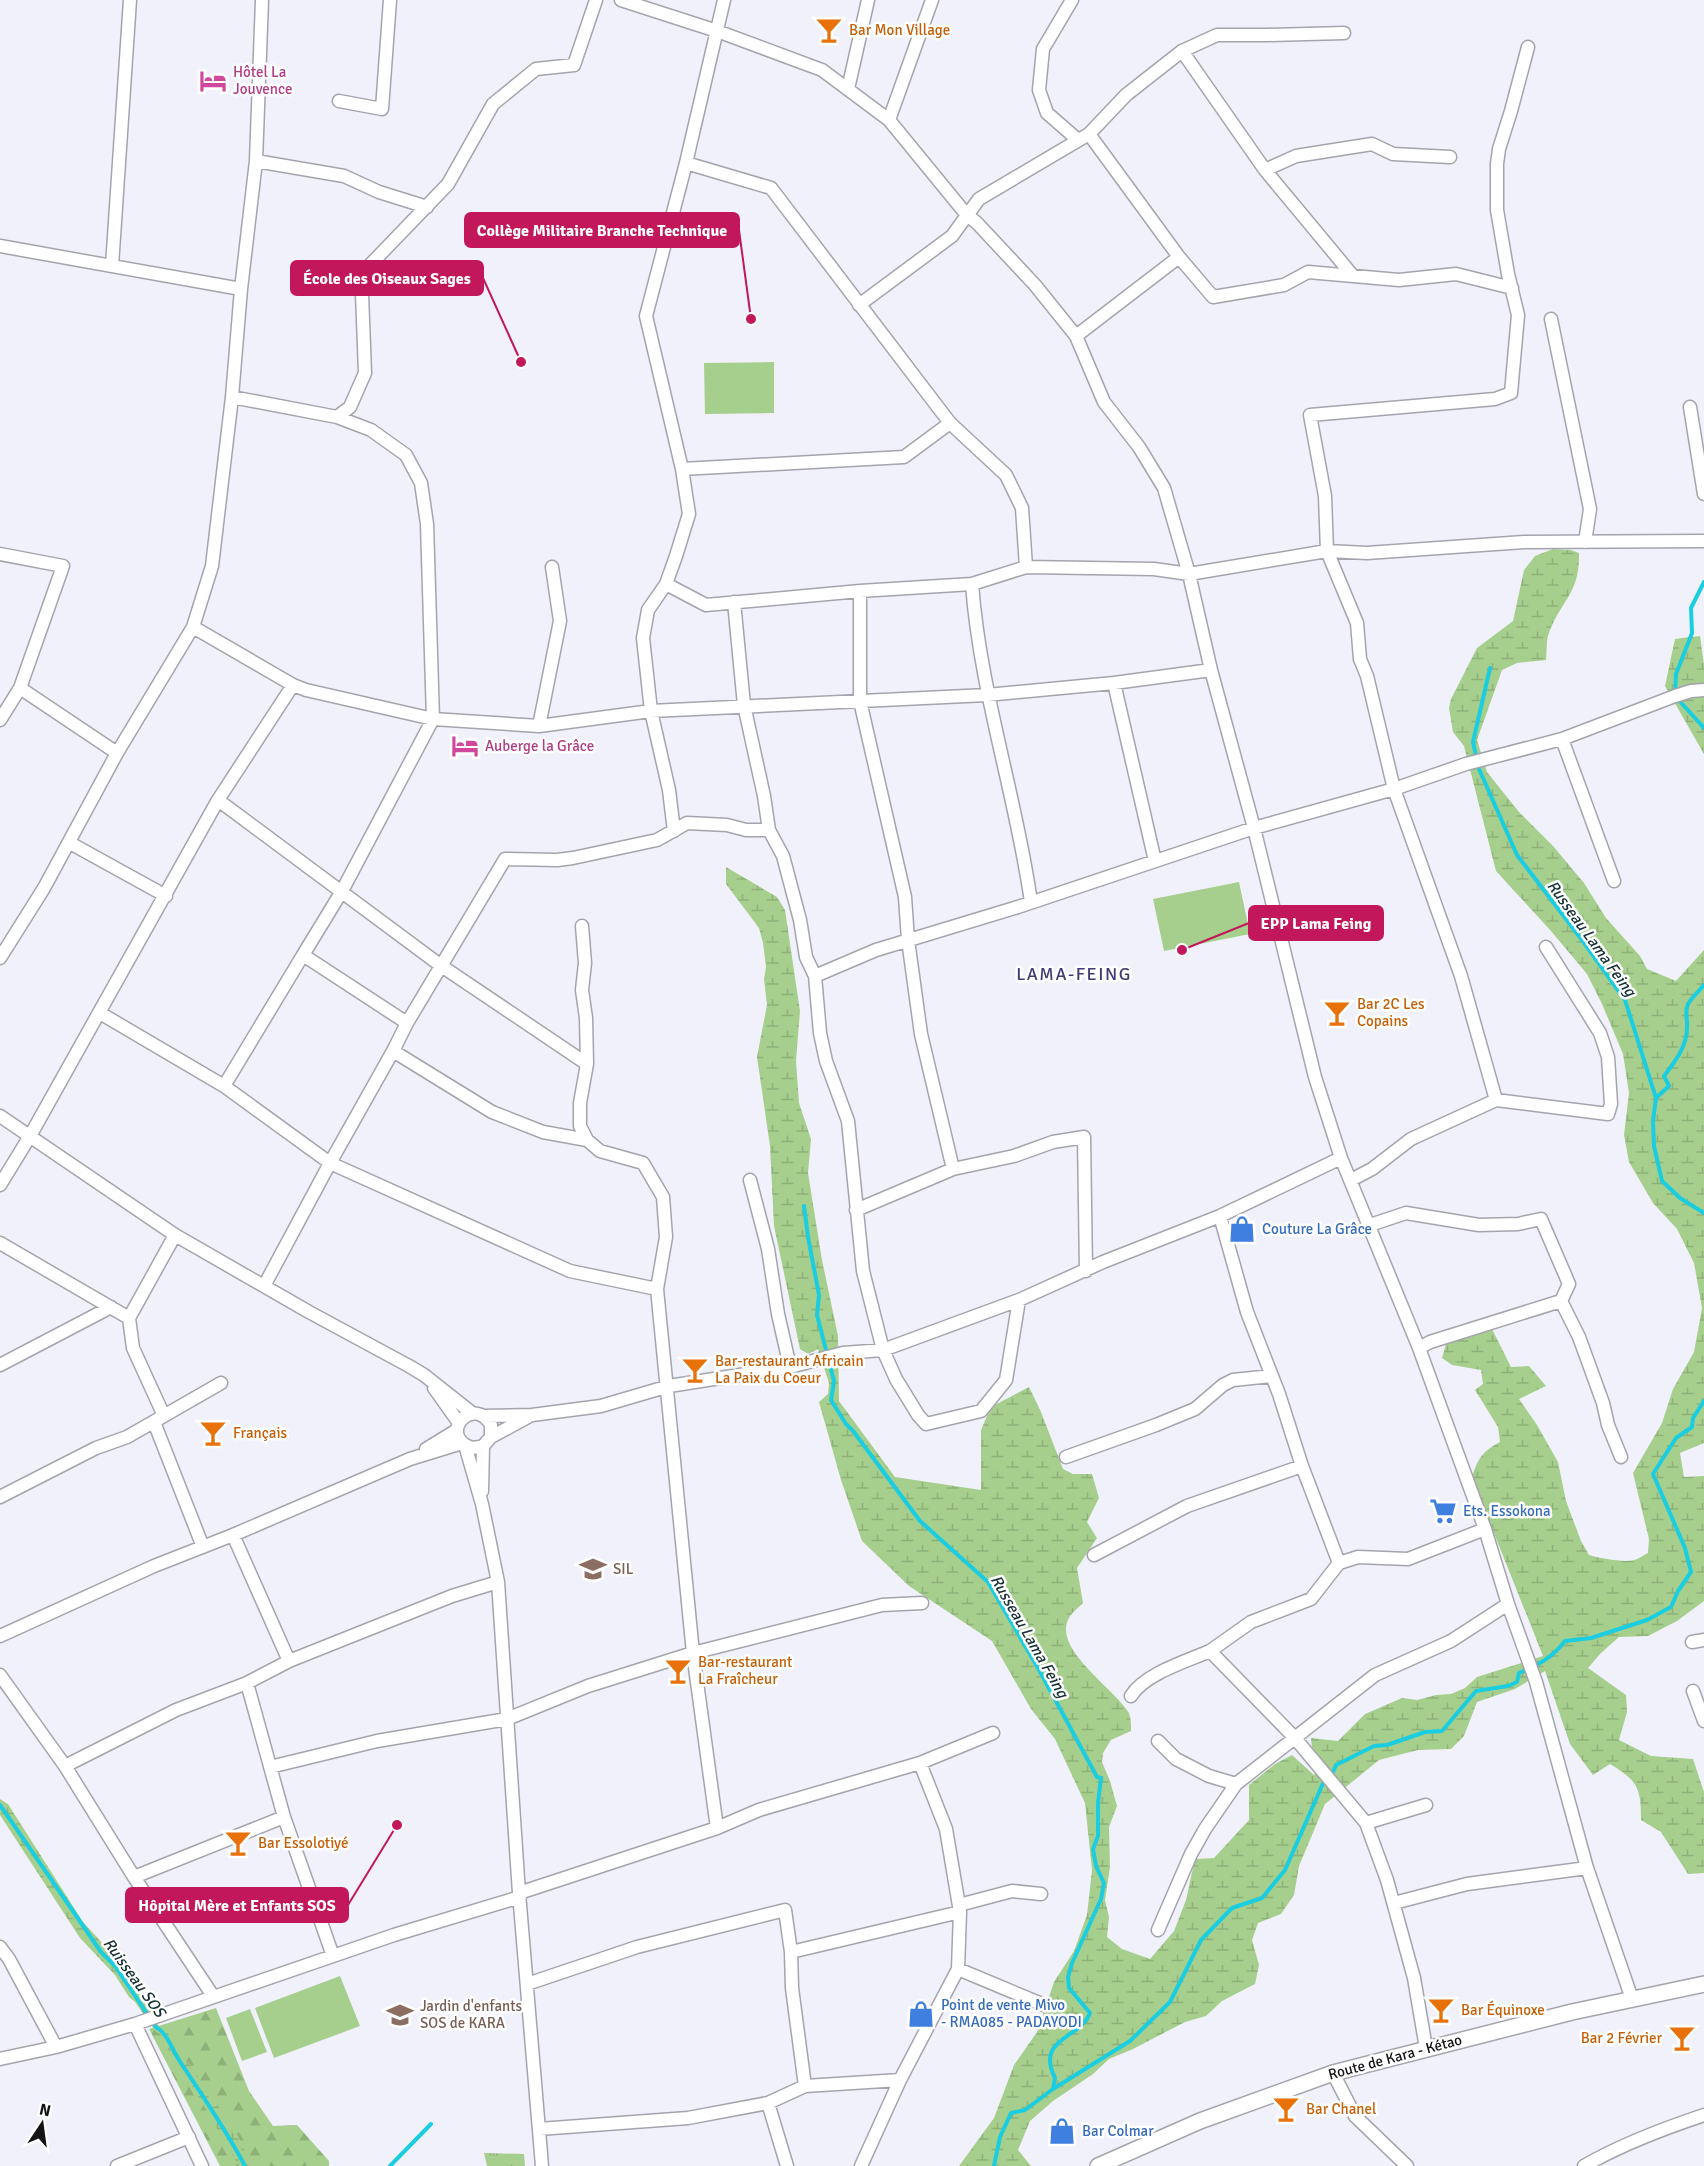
<svg xmlns="http://www.w3.org/2000/svg" width="1704" height="2166" font-family="Signika,sans-serif">
<defs>
<pattern id="forest-firs" width="22" height="20" patternUnits="userSpaceOnUse" patternTransform="scale(1.5)"><rect width="22" height="20" fill="#a6cf8d"/><path d="M5 1l3.5 6h-7zM16 11l3.5 6h-7z" fill="#8eb179"/></pattern>
<pattern id="wetland-marsh" width="20" height="14" patternUnits="userSpaceOnUse" patternTransform="scale(1.5)"><rect width="20" height="14" fill="#a6cf8d"/><path d="M1 5h8M5 5V1M11 12h8M15 12V8" fill="none" stroke="#8eb179"/></pattern>
<pattern id="park-tufts" width="24" height="20" patternUnits="userSpaceOnUse" patternTransform="scale(1.5)"><rect width="24" height="20" fill="#a6cf8d"/><path d="M3 7l-1-3M5 7V3M7 7l1-3M15 17l-1-3M17 17v-4M19 17l1-3" fill="none" stroke="#8eb179"/></pattern>
</defs>
<rect width="100%" height="100%" fill="#f1f1fb"/>
<path fill="url(#forest-firs)" d="M216,2008L249,2091L273,2126L297,2125L329,2161V2166H220L149,2029Z"/>
<path fill="url(#wetland-marsh)" d="M1553,549L1571,550L1579,553C1580,596 1559,601 1548,636C1546,643 1547,652 1546,660L1517,663L1502,670L1477,740L1487,772L1519,812L1553,846L1584,883L1606,918L1640,956L1647,969L1676,981L1704,950V1443L1680,1453L1684,1477L1704,1476V1601L1677,1621L1648,1636L1619,1637L1600,1654L1588,1668L1626,1695L1627,1712L1619,1740L1651,1756L1693,1759L1704,1792V1873L1688,1874L1661,1832L1641,1820C1641,1788 1638,1781 1610,1764L1593,1775L1570,1744L1545,1671L1515,1689L1477,1702L1464,1736L1451,1749L1418,1750L1379,1760L1325,1804L1299,1866L1294,1895L1281,1914L1258,1923L1252,1940L1259,1965L1255,1984L1222,2001L1206,2016L1185,2022L1133,2049L1109,2059L1093,2074L1053,2101L1030,2121L1018,2150L1031,2166H959L994,2118L1014,2065L1037,2032L1054,1982L1074,1951L1087,1915L1092,1870L1085,1803L1055,1739L1031,1709L992,1641L909,1586L862,1541L841,1480L819,1402L828,1394L829,1383L818,1349L808,1354L800,1349L774,1226L770,1146L757,1057L767,1005L764,979L766,967L763,943L759,928L726,884V867L777,897L785,910L800,1011L796,1061L799,1103L811,1139L808,1173L822,1260L838,1336L839,1401L895,1477L981,1490V1430L991,1407L1029,1387L1041,1412L1063,1469L1073,1474H1092L1099,1498L1087,1522L1097,1538L1077,1568L1083,1603C1078,1608 1070,1614 1068,1620C1054,1650 1115,1689 1129,1713C1131,1718 1131,1725 1131,1731L1111,1740L1103,1753L1102,1762L1110,1781L1117,1806L1109,1827L1110,1867L1105,1900L1109,1917L1107,1937L1122,1949L1150,1959L1174,1931L1186,1900L1195,1859L1214,1858L1249,1820V1785L1275,1764L1292,1755L1314,1775L1322,1763L1312,1748L1311,1738L1338,1741L1365,1714L1379,1708L1402,1698L1417,1700L1436,1695L1451,1694L1465,1688L1477,1677L1543,1656L1472,1478C1477,1459 1483,1451 1500,1442L1498,1427L1475,1390L1483,1384L1481,1370L1452,1365L1442,1358L1446,1344L1492,1329L1511,1367L1529,1366L1546,1386L1519,1399L1537,1425L1558,1462L1566,1501L1581,1541L1589,1555C1599,1558 1625,1563 1634,1560C1639,1559 1644,1555 1648,1553L1649,1539L1633,1473L1662,1423L1673,1389L1694,1352L1702,1308L1694,1263L1677,1229L1653,1203L1629,1162L1624,1135L1629,1093L1623,1054L1602,1004L1587,974L1551,931L1496,871L1464,746L1453,732L1449,708L1451,699L1477,648L1513,621L1524,570L1535,556Z
M1700,636L1704,665V754L1665,686L1675,639Z
M0,1799L8,1804L83,1922L116,1958L133,1983L157,2024L170,2035L237,2134L252,2166H239L162,2035L156,2032L135,2002L129,1997L115,1975L80,1938L0,1815Z"/>
<path fill="url(#park-tufts)" d="M484,2153L524,2154L525,2166H487Z"/>
<path fill="#a6cf8d" d="M774,362V413L705,414L704,363Z
M1239,882L1250,934L1164,951L1153,899Z
M340,1976L360,2026L274,2058L255,2008Z
M250,2009L267,2052L242,2061L226,2018Z"/>
<g fill="none" stroke-linecap="round" stroke-linejoin="round">
<path stroke="#1acde0" stroke-width="4" d="M1704,582L1691,608L1692,633L1676,674L1675,696L1704,728
M1490,668L1473,742L1479,769L1517,855L1582,940L1625,1000L1656,1098L1653,1121L1654,1146L1662,1181L1680,1198L1704,1213
M1656,1098L1669,1086L1664,1076C1675,1062 1687,1046 1687,1028C1688,1019 1684,1013 1688,1004C1692,997 1699,991 1704,985
M804,1206L808,1237L819,1295L817,1315L834,1381L831,1400L846,1424L853,1431L920,1521L988,1582L1038,1668L1097,1777L1101,1778L1098,1803V1836L1093,1849L1096,1866L1104,1883L1101,1899L1072,1963L1068,1977L1069,1988L1090,2013C1080,2039 1035,2038 1055,2078L1053,2089
M0,1805L101,1952L115,1966L156,2027C168,2034 171,2048 179,2060C202,2095 225,2128 245,2166
M390,2166L431,2124
M994,2166L1000,2137L1011,2113L1025,2110L1053,2089L1130,2041L1170,2002L1201,1940L1232,1908L1262,1898L1285,1870L1324,1781L1332,1774L1336,1765L1374,1746L1387,1745L1425,1732L1442,1731L1476,1691L1508,1686L1517,1682L1519,1673C1538,1665 1552,1658 1565,1641L1591,1638L1647,1620L1671,1607L1678,1591L1691,1572L1685,1548L1653,1474L1676,1438L1692,1427L1693,1418L1704,1401"/>
<defs>
<path id="minor" d="M621,0L717,31L822,70L889,120L966,214L977,223L1035,285L1076,336L1104,402L1139,447L1164,488L1189,574L1211,670L1254,828L1315,1077L1341,1158L1419,1348L1485,1529L1508,1604L1536,1682L1587,1868L1632,1999
M1072,0L1043,49L1039,90L1047,113L1078,140
M1182,51L1265,170L1353,276
M848,89L868,0
M339,101L382,109L390,0
M889,120L932,0
M1089,134L1179,257L1213,297L1284,285L1308,272L1399,280L1456,274L1512,288
M256,161L344,176L379,192L427,207
M686,163L771,188L950,423L1006,475L1022,508L1026,567
M1265,170L1296,156L1372,144L1393,154L1450,157
M0,246L241,289
M112,266L130,0
M859,305L952,236L979,199L1089,134L1126,95L1182,51L1217,35H1266L1344,33
M1551,319L1590,509L1585,542
M1076,336L1179,257
M232,397L337,417L371,430L406,455L421,483L427,524L433,719L342,891L303,955L407,1023
M1690,407L1704,494
M337,417L350,407L365,373L362,294L370,265L448,184L493,104L536,69L574,65L596,0
M682,469L904,457L950,423
M0,554L63,566L20,688L0,720
M666,584L706,605L860,591L972,584L1026,567L1154,569L1189,574L1327,551L1367,553L1524,542L1704,541
M972,584C980,692 1016,795 1031,902
M860,591V701L905,897L908,940L921,1034L953,1169
M734,602L744,705L764,796L769,830
M193,627L293,685L306,690L433,719L539,726L651,711L987,695L1114,683L1211,670
M1114,683L1155,861
M20,688L117,753
M539,726L560,621L552,567
M1562,739L1614,881
M218,800L440,965L587,1064
M674,831L669,790L651,711L643,638L648,610L666,584L676,556L689,514L682,469L646,316L686,163L724,0
M70,843L166,896
M582,926L585,963L582,990L586,1018L587,1064L580,1103V1126L587,1140
M0,958L44,888L117,753L193,627L212,566L232,397L241,289L256,161L262,0
M815,976L876,950L1018,907L1254,828L1394,789L1466,764L1562,739L1675,696L1691,691L1704,690
M100,1013L224,1086L330,1163L570,1271L657,1289
M224,1086L303,955
M1496,1100L1461,976L1394,789L1367,676L1360,659L1357,623L1327,551L1325,496L1310,415L1495,399L1511,393L1518,315L1508,274L1497,210V164L1499,149L1511,111L1528,47
M0,1116L175,1235L309,1312L409,1366L424,1375L472,1413
M750,1180L768,1249L778,1314L790,1367
M1351,1180L1372,1169L1411,1139L1496,1100L1608,1114L1611,1104L1608,1057L1600,1033L1546,947
M0,1185L30,1136L218,800L293,685
M856,1210L953,1169L1014,1156L1053,1142L1084,1137L1086,1271
M1220,1216L1247,1312L1279,1394L1302,1466L1339,1563L1311,1599L1251,1622L1210,1651L1294,1737L1366,1823L1387,1880L1414,1978L1426,2048
M1370,1225L1406,1213L1479,1225L1518,1224L1541,1219L1569,1284L1561,1301L1430,1342L1419,1348
M0,1243L129,1318
M264,1286L330,1163L393,1051L407,1023L505,859L557,860L573,858L657,840L687,823L727,825L746,830H769L783,856L800,920L806,957L815,976L820,1033L826,1061L848,1121L863,1271L883,1350L896,1379L918,1415L926,1424L981,1411L1006,1380L1019,1300
M1561,1301L1579,1337L1603,1403L1608,1425L1621,1457
M0,1365L111,1307
M434,1388L459,1423
M164,1416L133,1348L129,1318L175,1235
M483,1416L532,1415L601,1406L669,1386L790,1367L843,1353L883,1350L1019,1300L1103,1262L1220,1216L1341,1158
M154,1422L203,1547
M491,1437L528,1417
M465,1445L482,1504L498,1582L519,1893L542,2166
M426,1449L457,1430
M1066,1457L1156,1425L1195,1409L1223,1385L1233,1380L1272,1376
M482,1491L483,1446L491,1437V1425C474,1396 443,1429 464,1444C470,1449 476,1448 483,1446
M0,1497L96,1448L127,1437L221,1383
M233,1535L289,1661
M1094,1555L1187,1506L1302,1466
M1339,1563L1358,1557L1408,1559L1485,1529
M0,1636L154,1566L233,1535L410,1459L462,1443
M1692,1642L1704,1640
M0,1675L65,1766L134,1877L284,1817L247,1683
M1693,1691L1704,1721
M1131,1696C1144,1674 1187,1661 1210,1651
M1158,1741L1176,1759L1209,1776L1236,1784L1375,1675L1451,1641L1508,1604
M65,1766L176,1710L247,1683L289,1661L452,1596L498,1582
M270,1767L377,1741L507,1719L588,1686L693,1653L657,1289L666,1237L663,1197L643,1163L600,1151L587,1140L543,1132L492,1112L393,1051
M284,1817L333,1956
M1366,1823L1426,1805
M717,1828L693,1653L882,1605L922,1603
M134,1877L213,1996
M519,1893L717,1828L759,1810L920,1763L993,1733
M1394,1903L1467,1884L1587,1868
M959,1905L1012,1891L1041,1894
M1158,1930L1191,1854L1205,1829L1236,1784
M0,1947L9,1959L56,2047
M791,1952L960,1912
M958,1969L1044,2005
M527,1984L637,1947L785,1910L791,1952L792,1988L805,2086
M135,2024L202,2166
M0,2059L56,2047L135,2024L394,1935L520,1897
M1333,2073L1355,2116L1407,2166
M768,2103L787,2166
M539,2129L688,2118L768,2103L805,2086L900,2080
M117,2166L189,2137
M861,2166L900,2080L958,1969L960,1912L946,1829L920,1763
M1584,2166C1622,2144 1662,2129 1704,2115"/>
<path id="major" d="M1098,2166L1200,2121L1333,2073L1572,2012L1704,1984"/>
</defs>
<use href="#minor" stroke="#a4a4ad" stroke-width="15"/>
<use href="#major" stroke="#a4a4ad" stroke-width="18"/>
<use href="#minor" stroke="#fff" stroke-width="12"/>
<use href="#major" stroke="#fff" stroke-width="15"/>
</g>
<defs>
<symbol id="bar-bare" viewBox="-9 -9 18 18"><path d="M-6-5H6L.8 .8V4.5H3.5V6h-7V4.5H-.8V.8Z" fill="#e8710a" stroke="#fff" stroke-width="2.5" paint-order="stroke"/></symbol>
<symbol id="hotel-bare" viewBox="-9 -9 18 18"><path d="M-6-4.5h1.5V1H6V5H4.5V3h-9V5H-6ZM-4 0a1.8 1.8 0 1 1 3.6 0ZM.5 0V-2.5h3Q6-2.5 6 0Z" fill="#d1479c" stroke="#fff" stroke-width="2.5" paint-order="stroke"/></symbol>
<symbol id="shop-bare" viewBox="-9 -9 18 18"><path d="M-5-2.5h2.3a2.7 3.5 0 0 1 5.4 0H5L5.5 6h-11ZM-1.5-2.5h3a1.5 2.3 0 0 0-3 0Z" fill="#3f7fe0" stroke="#fff" stroke-width="2.5" paint-order="stroke"/></symbol>
<symbol id="supermarket-bare" viewBox="-9 -9 18 18"><path d="M-6-5.5h2.5l.6 2H6L4.5 2H-2.5L-4.4-4H-6ZM-1.5 3.2a1.3 1.3 0 1 0 .1 0ZM3 3.2a1.3 1.3 0 1 0 .1 0Z" fill="#3f7fe0" stroke="#fff" stroke-width="2.5" paint-order="stroke"/></symbol>
<symbol id="university-bare" viewBox="-9 -9 18 18"><path d="M0-5L7-2L0 1L-7-2ZM-4 1L0 2.5L4 1V4Q0 6-4 4Z" fill="#8d6e63" stroke="#fff" stroke-width="2.5" paint-order="stroke"/></symbol>
<symbol id="school-bare" viewBox="-9 -9 18 18"><path d="M0-5L7-2L0 1L-7-2ZM-4 1L0 2.5L4 1V4Q0 6-4 4Z" fill="#8d6e63" stroke="#fff" stroke-width="2.5" paint-order="stroke"/></symbol>
</defs>
<g fill-rule="evenodd">
<use href="#bar-bare" x="810" y="11" width="38" height="38"/>
<use href="#hotel-bare" x="194" y="62" width="38" height="38"/>
<use href="#hotel-bare" x="446" y="727" width="38" height="38"/>
<use href="#bar-bare" x="1318" y="994" width="38" height="38"/>
<use href="#shop-bare" x="1223" y="1210" width="38" height="38"/>
<use href="#bar-bare" x="676" y="1351" width="38" height="38"/>
<use href="#bar-bare" x="194" y="1414" width="38" height="38"/>
<use href="#supermarket-bare" x="1424" y="1492" width="38" height="38"/>
<use href="#university-bare" x="574" y="1550" width="38" height="38"/>
<use href="#bar-bare" x="659" y="1652" width="38" height="38"/>
<use href="#bar-bare" x="219" y="1824" width="38" height="38"/>
<use href="#bar-bare" x="1422" y="1991" width="38" height="38"/>
<use href="#shop-bare" x="902" y="1995" width="38" height="38"/>
<use href="#school-bare" x="381" y="1996" width="38" height="38"/>
<use href="#bar-bare" x="1663" y="2019" width="38" height="38"/>
<use href="#bar-bare" x="1267" y="2090" width="38" height="38"/>
<use href="#shop-bare" x="1043" y="2112" width="38" height="38"/>
</g>
<g text-anchor="middle" stroke-width="5" stroke-linejoin="round" paint-order="stroke">
<g font-size="15" fill="#c56008" stroke="#fff" text-anchor="start">
<text x="849" y="35">Bar Mon Village</text>
<text x="1357" y="1009">Bar 2C Les<tspan x="1357" dy="17">Copains</tspan></text>
<text x="715" y="1366">Bar-restaurant Africain<tspan x="715" dy="17">La Paix du Coeur</tspan></text>
<text x="233" y="1438">Français</text>
<text x="698" y="1667">Bar-restaurant<tspan x="698" dy="17">La Fraîcheur</tspan></text>
<text x="258" y="1848">Bar Essolotiyé</text>
<text x="1461" y="2015">Bar Équinoxe</text>
<text x="1662" y="2043" text-anchor="end">Bar 2 Février</text>
<text x="1306" y="2114">Bar Chanel</text>
</g>
<g font-size="15" fill="#b23c85" stroke="#fff" text-anchor="start">
<text x="233" y="77">Hôtel La<tspan x="233" dy="17">Jouvence</tspan></text>
<text x="485" y="751">Auberge la Grâce</text>
</g>
<g font-size="15" fill="#366cbe" stroke="#fff" text-anchor="start">
<text x="1262" y="1234">Couture La Grâce</text>
<text x="1463" y="1516">Ets. Essokona</text>
<text x="941" y="2010">Point de vente Mivo<tspan x="941" dy="17">- RMA085 - PADAYODI</tspan></text>
<text x="1082" y="2136">Bar Colmar</text>
</g>
<g font-size="15" fill="#785e54" stroke="#fff" text-anchor="start">
<text x="613" y="1574">SIL</text>
<text x="420" y="2011">Jardin d'enfants<tspan x="420" dy="17">SOS de KARA</tspan></text>
</g>
<g font-size="15" fill="#131316" stroke="#fff">
<text transform="translate(1395 2057) rotate(-15)" y="5">Route de Kara - Kétao</text>
</g>
<g font-size="16" font-style="italic" fill="#173134" stroke="#fff">
<text transform="translate(1592 938) rotate(54)" y="6">Russeau Lama Feing</text>
<text transform="translate(1030 1636) rotate(60)" y="6">Russeau Lama Feing</text>
<text transform="translate(135 1977) rotate(54)" y="6">Ruisseau SOS</text>
</g>
<g font-size="18" letter-spacing="1.5" fill="#403a76" stroke="#fff">
<text x="1074" y="980">LAMA-FEING</text>
</g>
</g>
<path fill="none" stroke="#c2185b" stroke-width="2" d="M751 319L739 230M521 362L483 278M1182 950L1249 923M397 1825L348 1905"/>
<g fill="#c2185b" stroke="#fff" stroke-width="2">
<circle cx="751" cy="319" r="6"/>
<circle cx="521" cy="362" r="6"/>
<circle cx="1182" cy="950" r="6"/>
<circle cx="397" cy="1825" r="6"/>
</g>
<g fill="#c2185b" stroke="#c2185b" stroke-width="2">
<rect x="465" y="213" width="274" height="34" rx="6"/>
<rect x="291" y="261" width="192" height="34" rx="6"/>
<rect x="1249" y="906" width="134" height="34" rx="6"/>
<rect x="126" y="1888" width="222" height="34" rx="6"/>
</g>
<g font-size="16" text-anchor="middle" font-weight="bold" fill="#fff">
<text x="602" y="236">Collège Militaire Branche Technique</text>
<text x="387" y="284">École des Oiseaux Sages</text>
<text x="1316" y="929">EPP Lama Feing</text>
<text x="237" y="1911">Hôpital Mère et Enfants SOS</text>
</g>
<g transform="translate(42 2124) rotate(13)" stroke="#ffffff" stroke-width="4.5" paint-order="stroke">
<path d="M0-4.5L10 22L0 15L-10 22Z" fill="#131316"/>
<text y="-9" font-size="16" font-weight="bold" text-anchor="middle" fill="#131316">N</text>
</g>
</svg>
